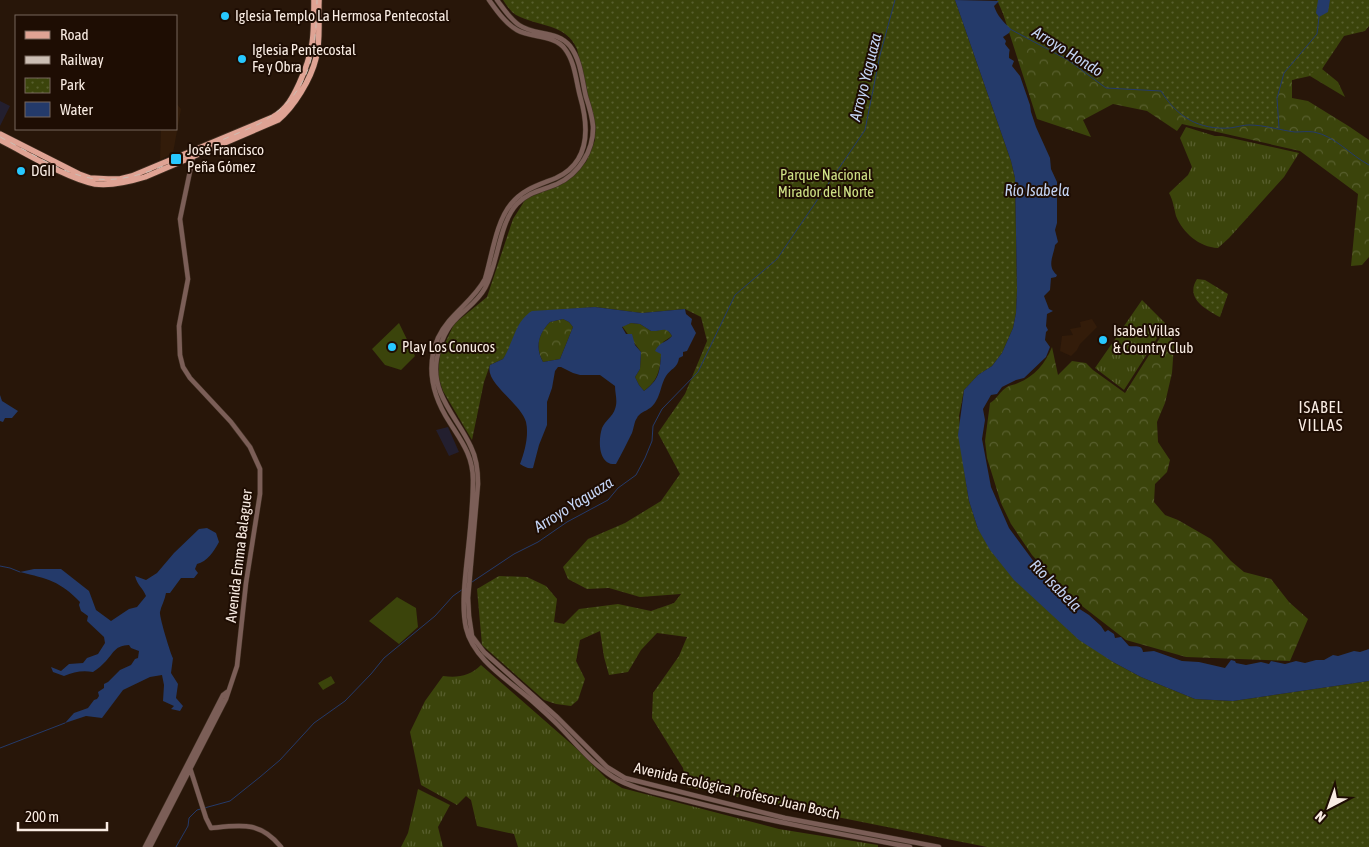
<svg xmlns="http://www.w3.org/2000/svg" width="1369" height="847" font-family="'Asap Condensed',sans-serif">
<defs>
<pattern id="grass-tufts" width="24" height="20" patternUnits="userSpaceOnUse" patternTransform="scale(1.25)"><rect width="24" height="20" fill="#3b440b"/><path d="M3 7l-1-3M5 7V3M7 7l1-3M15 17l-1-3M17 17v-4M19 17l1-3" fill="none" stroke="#585f2e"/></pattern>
<pattern id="forest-crowns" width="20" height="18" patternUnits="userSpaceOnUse" patternTransform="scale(1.25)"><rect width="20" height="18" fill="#3b440b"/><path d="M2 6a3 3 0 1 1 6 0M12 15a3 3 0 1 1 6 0" fill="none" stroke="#585f2e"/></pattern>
<pattern id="park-dots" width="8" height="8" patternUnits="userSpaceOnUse" patternTransform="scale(1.25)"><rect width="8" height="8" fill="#3b440b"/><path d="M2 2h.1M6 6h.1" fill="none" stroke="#585f2e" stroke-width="1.8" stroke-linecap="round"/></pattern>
</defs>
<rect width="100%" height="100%" fill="#281609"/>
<path fill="#331c0a" d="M176,103L181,109L173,153L160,160L161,129H176Z
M1092,319L1097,327L1080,344L1077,350L1071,356L1060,351L1062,336L1073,335L1070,329L1081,327L1080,322Z"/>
<path fill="#231f2f" d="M0,101L10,106L0,126Z
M448,427L459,452L449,456L436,430Z"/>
<path fill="url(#grass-tufts)" d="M1186,127L1215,136H1222L1299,153L1284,177L1229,238L1218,248C1199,247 1183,233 1176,216C1174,208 1173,200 1169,193L1188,175L1192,167L1180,138Z
M1142,300L1166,324L1124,390L1095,368Z
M481,665L576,748L606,778L622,788L779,829L878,845V847H518L514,834L477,826L471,800L466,796L457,805L421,785L410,732L425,701L443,676C458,678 470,676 481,665Z
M418,789L450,805L438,827L443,847H401L408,833Z"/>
<path fill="url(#forest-crowns)" d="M999,1L1343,26L1322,69L1338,82L1345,97L1310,76L1292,80V98L1308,101L1350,127L1369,140V257L1362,265L1351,266L1358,194L1300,151L1182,124L1177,131L1147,111L1113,104L1083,120L1091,137L1037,119Z
M563,319L569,322L573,327L560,359L543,362C535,347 538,334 550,322Z
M631,323L640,324L651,331C662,332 665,323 672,336L663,342C659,363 663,377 644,391L639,385L635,377L640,369L641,352L622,326Z
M1168,325L1174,345L1172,373L1165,403L1157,422L1158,442L1170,460L1167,472L1155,484L1154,502L1165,515L1178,520L1211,539L1231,561L1244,572L1271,579L1289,602L1308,619L1290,661L1186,657L1126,640L1073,599L1032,555L1011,524L1001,503L987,458L985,441L990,403C997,399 1000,391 1007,387C1010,385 1014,385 1018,383C1035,376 1045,364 1052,347L1058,375L1072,361L1086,363L1093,370L1125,393Z"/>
<path fill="url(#park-dots)" d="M503,0H955L1011,161L1015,178L1017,290L1016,313L1013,328L1002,353L992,366L978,375L964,390L959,416L965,476L969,501L978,529L1113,662L1141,677L1195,699L1233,701L1369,681V847H987L687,787L683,768L652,718L653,693L679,656L687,637L657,633L641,650L628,672L609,675L604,657L600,631L580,640L576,661L585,679L578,700L571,706L556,704L544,700L482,645L477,589L499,576L527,577L546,586L557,599L554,622L564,624L579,609L618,604L651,611L674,603L681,594L640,597L609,588L587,589L568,579L563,567L588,539L625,523L661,501L680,474L658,433L685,394L707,341L701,317L685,309L642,313L595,307L560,310L507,353L503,359L490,365L484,382L472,440L443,391L438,376L440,354L454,324L487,297L513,219L527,197L563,181L586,162L595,140L592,113L577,49C566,23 538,27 516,15C511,12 506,5 503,0Z
M997,0H1369V26L1365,31L1344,36L1322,69L1284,83L1277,98L1279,128C1269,127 1258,125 1248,125C1241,125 1235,127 1228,128C1198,129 1176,116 1161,91L1106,88L1067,60L1010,29Z
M1197,279L1205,280L1228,294L1220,317C1205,309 1185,298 1197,279Z"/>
<path fill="#3b440b" d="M399,323L415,356L401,370L385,365L372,349Z
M397,597L416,608L418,627L399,644L369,621Z
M331,676L335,683L323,690L318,683Z"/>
<path fill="#243a6a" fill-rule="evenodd" d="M955,0L999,1L994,6C997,15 1003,22 1011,29L1009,33L1003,37L1006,41L1005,44C1012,54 1009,45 1009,58L1014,61L1012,66L1020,76L1030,105L1031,112L1036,127L1050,158L1051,169L1057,182V223L1055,230L1058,242L1055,245C1054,255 1046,266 1057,275L1056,277L1051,278L1050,290L1044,296L1049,309L1053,311L1047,314L1046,326L1048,330L1046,332L1045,340L1050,347L1046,357L1024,378L1016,380L1002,387L997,394L991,395L983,409L985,420L982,439L991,487L1009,528L1051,585L1057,586L1066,597L1074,601L1078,608L1089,615L1101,626L1105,632L1108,630L1114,634L1115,638L1121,637L1129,646C1135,647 1142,644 1143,652L1154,651L1182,661L1199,662L1225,668L1231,660L1235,661L1236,663L1246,665L1261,662L1269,664L1271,661L1285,664L1296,661L1305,663L1316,660H1324L1333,655L1338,656L1354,651L1360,652L1369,649V681L1233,701L1195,699L1141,677L1113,662L1079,640L1014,580L990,550L978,529L969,501L958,435L964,390L978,375L992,366L1002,353L1013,328L1016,313L1017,290L1015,178L1011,161Z
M1318,0H1330L1328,12L1319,17L1316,13Z
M595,307L642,313L685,309L686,314L692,319L691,324L696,333L687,351L683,352V356L679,358C678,368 670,369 666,376C661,384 661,393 656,401C650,412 641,410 637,418C634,422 634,428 632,433C627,443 622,453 616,464C598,466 598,440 602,428C605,421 613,416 615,409C618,401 615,394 615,386L600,375H580L573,373L561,367H558L555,371L552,388L547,402V425L539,445L533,468C528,469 525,467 520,464C525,451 529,435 526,422C521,403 484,383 490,365L503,359C513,344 515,321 532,311ZM563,319L569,322L573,327L560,359L543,362C535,348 538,334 550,322ZM631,323L640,324L651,331C661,332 666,325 672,336C666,343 660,341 655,351L661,354C660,372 659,380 644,391L639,385L635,377L640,369L641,352L635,345L632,334H626L622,327Z
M0,395L2,401L18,411L12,418H5L3,422L0,421Z
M207,528L216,533L219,542C214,551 207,562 197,564L195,569L198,573L194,578H181L170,593H166C165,600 161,606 160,612C159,616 171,655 173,658L171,673L178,684L176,698L183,706L180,711L171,709L174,706L163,701L164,685L162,675L150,677L123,690L102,718L86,716L65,723L74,713L88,708L94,700L97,699L99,696L98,692L104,688V684L108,682L120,670L131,665L135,659L138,658L139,651L131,648L129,645C115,646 115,651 106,661C102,665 98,669 93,672C82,670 74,672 64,676L53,672L51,667L61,671L69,664L83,663L87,658L98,654L105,643L104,637L87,621L88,616L81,611L79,605L80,602C60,581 48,579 20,572L34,569H61L89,591L96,610L111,621L129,609L137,607L146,596C143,588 137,585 135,576L146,580L157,573L174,553L199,529Z"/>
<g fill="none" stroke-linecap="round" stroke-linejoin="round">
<path stroke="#243a6a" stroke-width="1" d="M1010,29L1068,60L1106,88L1161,91C1177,117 1199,130 1230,128C1237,127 1243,125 1249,125C1265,125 1279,130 1295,132C1301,132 1307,131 1314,132C1335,136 1350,155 1369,165
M1279,128L1277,98L1284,73L1317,34L1319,17
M0,566L10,568L20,572
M472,582L514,554L538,542L567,522L608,500L618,488L636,475L645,458L652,441L653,426L662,409L698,372L735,295L777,259L865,130L880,55L895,0
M0,748L65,723
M176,847L188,826L189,818L197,810L230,801L260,777L280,760L314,723L345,701L371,674L384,658L435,616L453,596L463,589"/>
<defs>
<path id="minor" d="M489,0C497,11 505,23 517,30C531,38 555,35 565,49C575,62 576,81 580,96C589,127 591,162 556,178C539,185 523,189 511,204C496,222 492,256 485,279C473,302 449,314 438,338C425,368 433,397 450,423C462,442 473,456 473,480C473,510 469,540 466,569C464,589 462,609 466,628C473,659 508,680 531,700C540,708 549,716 557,724C575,742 591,763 613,777C632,789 663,794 685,800C759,819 834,833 910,847
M497,0C503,8 510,19 519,25C535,36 557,30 570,46C581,60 582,81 586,97C589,106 592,116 593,126C594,150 579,174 557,184C543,190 528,192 517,204C499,223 498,264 485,288C478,301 467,308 457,318C446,328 440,344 437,358C430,394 458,418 471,447C477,459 478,471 478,484L468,598L469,616L472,636L484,652L557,717L607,767L625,778L785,818L939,847
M190,768L206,818L211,828C241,825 260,821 281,847
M145,847L223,695L227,692
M150,847L226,699L237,666L246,583L260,494V469L250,447L231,422L190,378L183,367L180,355L179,326L188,279L180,219L193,157L192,155"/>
<path id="major" d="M0,134L79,174L90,178L108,179H120L132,176L273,117C287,109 293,97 299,84C314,51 314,36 314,0
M0,140C26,153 68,179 95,184C112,186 129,182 145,177L278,120C294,107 311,79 316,58C321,40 318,19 319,0"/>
</defs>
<use href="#minor" stroke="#413023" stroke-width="5.5"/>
<use href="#major" stroke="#413023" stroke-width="7"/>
<use href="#minor" stroke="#7b5e57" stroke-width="4.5"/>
<use href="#major" stroke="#dfa394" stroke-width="5.5"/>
<path stroke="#ccbeb4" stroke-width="1" stroke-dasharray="6 6" stroke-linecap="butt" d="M0,137C28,151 59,172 90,178C129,185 165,165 199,150C219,141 239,133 259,124C311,94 316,55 317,0"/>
</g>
<g fill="#27c8ff" stroke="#1e0d03" stroke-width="2">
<circle cx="225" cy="16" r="5"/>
<circle cx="242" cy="59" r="5"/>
<rect x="170" y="153" width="12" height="12" rx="2.5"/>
<circle cx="21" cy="171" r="5"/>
<circle cx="1103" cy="340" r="5"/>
<circle cx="392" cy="347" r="5"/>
</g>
<g text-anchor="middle" stroke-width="4" stroke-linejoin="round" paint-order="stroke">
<g font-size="15" fill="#f9ece3" stroke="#1e0d03" text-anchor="start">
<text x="235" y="21">Iglesia Templo La Hermosa Pentecostal</text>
<text x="252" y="55">Iglesia Pentecostal<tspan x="252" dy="17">Fe y Obra</tspan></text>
<text x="187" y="155">José Francisco<tspan x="187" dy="17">Peña Gómez</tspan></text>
<text x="31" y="176">DGII</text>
<text x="1113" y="336">Isabel Villas<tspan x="1113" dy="17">&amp; Country Club</tspan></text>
<text x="402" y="352">Play Los Conucos</text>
</g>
<g font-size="15" fill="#cee185" stroke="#1e0d03">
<text x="826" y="180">Parque Nacional<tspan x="826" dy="17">Mirador del Norte</tspan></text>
</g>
<g font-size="15" fill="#f9ece3" stroke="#1e0d03">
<text transform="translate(239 556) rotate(-83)" y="5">Avenida Emma Balaguer</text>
<text transform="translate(737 791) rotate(13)" y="5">Avenida Ecológica Profesor Juan Bosch</text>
</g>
<g font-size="16" font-style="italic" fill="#c3d3f3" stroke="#1e0d03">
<text transform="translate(1068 51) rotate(32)" y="6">Arroyo Hondo</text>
<text transform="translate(865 77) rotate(-76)" y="6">Arroyo Yaguaza</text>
<text x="1037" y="196">Río Isabela</text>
<text transform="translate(573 504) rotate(-32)" y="6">Arroyo Yaguaza</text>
<text transform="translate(1056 585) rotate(45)" y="6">Río Isabela</text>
</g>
<g font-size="16" letter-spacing="1" fill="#f9ece3" stroke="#1e0d03">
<text x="1321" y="413">ISABEL<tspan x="1321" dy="18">VILLAS</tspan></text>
</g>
</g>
<rect x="15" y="15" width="162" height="115" fill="#1e0d03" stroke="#76665d"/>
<rect x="25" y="31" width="25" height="8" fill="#dfa394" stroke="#76665d"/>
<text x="60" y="40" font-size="15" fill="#f9ece3">Road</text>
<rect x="25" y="56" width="25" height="8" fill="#ccbeb4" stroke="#76665d"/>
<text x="60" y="65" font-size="15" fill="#f9ece3">Railway</text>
<rect x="25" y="78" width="25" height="15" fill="url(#park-dots)" stroke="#76665d"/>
<text x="60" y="90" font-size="15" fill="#f9ece3">Park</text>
<rect x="25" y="102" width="25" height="15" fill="#243a6a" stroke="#76665d"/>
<text x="60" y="115" font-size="15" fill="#f9ece3">Water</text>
<g transform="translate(1329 807) rotate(221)" stroke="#1e0d03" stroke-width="4" paint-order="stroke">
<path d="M0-4L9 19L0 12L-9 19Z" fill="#f9ece3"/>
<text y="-8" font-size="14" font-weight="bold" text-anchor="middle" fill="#f9ece3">N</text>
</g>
<path d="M18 822v8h89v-8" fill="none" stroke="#f9ece3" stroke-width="2.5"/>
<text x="25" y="822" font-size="15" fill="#f9ece3" stroke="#1e0d03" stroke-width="4" paint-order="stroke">200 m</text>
</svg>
